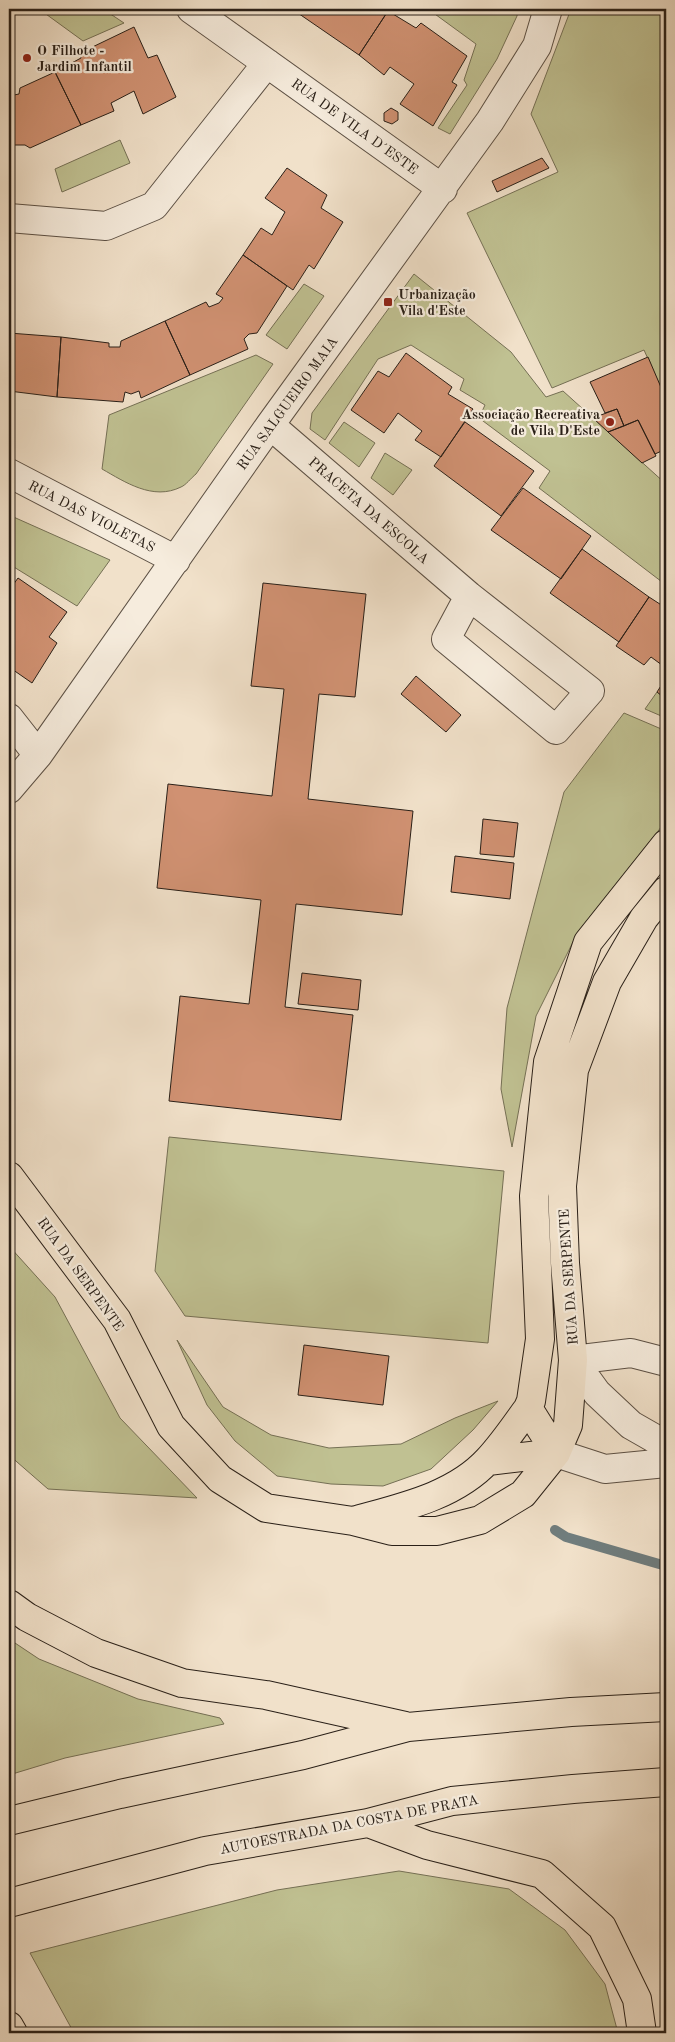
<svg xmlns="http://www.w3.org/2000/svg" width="675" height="2042" font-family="'Old Standard TT',serif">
<rect width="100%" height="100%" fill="#f1e1ca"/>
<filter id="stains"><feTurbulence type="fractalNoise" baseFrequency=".004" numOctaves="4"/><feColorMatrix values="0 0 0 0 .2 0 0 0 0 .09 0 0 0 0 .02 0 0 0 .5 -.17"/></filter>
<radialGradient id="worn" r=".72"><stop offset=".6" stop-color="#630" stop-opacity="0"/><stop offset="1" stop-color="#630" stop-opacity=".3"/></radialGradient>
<path fill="#c0c192" stroke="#757055" d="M39,9H103L124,23L83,41Z
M428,9H518L517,16L497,59L450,134L438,128L467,85L464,80L476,44Z
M571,9H666V399L644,350L552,388L467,213L558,172L531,114Z
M120,140L130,163L62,192L55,169Z
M414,274L511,352L546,397L563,391L666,484V585L539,488L550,471L479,418L485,405L460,390L464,379L411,345L378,359L325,440L310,429L312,413Z
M304,284L324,296L287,349L266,335Z
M256,355L273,364L196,474C191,478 186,485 181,487C153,501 125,482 102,469L109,415Z
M344,422L375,443L359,467L329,443Z
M385,453L412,470L393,495L371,478Z
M9,515L110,560L77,606L9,564Z
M657,692L666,699V718L645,709Z
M624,713L666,731V821L578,932L536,1016L512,1147L501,1089L507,1008L564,792Z
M169,1137L504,1171L488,1343L185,1316L155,1271Z
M9,1246L55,1297L120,1418L197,1498L48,1489L9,1455Z
M177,1340L223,1407L271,1435L329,1448L401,1444L455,1418L498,1401L473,1430L431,1469L383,1486L331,1484L277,1476L235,1441L207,1405Z
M9,1639L39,1659L138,1699L220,1718L224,1724L65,1758L9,1775Z
M399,1871L509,1889L565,1930L605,1984L618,2033H74L30,1953L277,1890Z"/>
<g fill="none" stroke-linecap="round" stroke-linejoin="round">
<path stroke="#707d7d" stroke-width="10" d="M555,1530L566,1537L666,1566"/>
</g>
<path fill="#d09172" stroke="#2a2018" d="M292,9H385L388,11L359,55Z
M388,11L416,28L421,23L467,56L452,82L457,85L433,126L400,104L414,84L390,67L384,75L359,55Z
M134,27L148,58L157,55L176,97L143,114L134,91L111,103L114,111L81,125L55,72L81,58L80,53Z
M55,72L81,125L30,148L25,145H15L9,150V96L19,94L20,88Z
M391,108L398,112V120L392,124L384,121V113Z
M542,158L549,168L497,192L492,181Z
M287,168L327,195L321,208L343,222L314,269L309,265L293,290L243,255L261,228L272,235L285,212L265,198Z
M243,255L287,286L257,333L249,334L244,339L248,349L190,375L165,321L206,302L209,307L219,303L223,298L216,294Z
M165,321L190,375L141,398L139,391L131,394L125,392L123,402L57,397L61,337L109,343V347H120L121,341Z
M9,333L61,337L57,397L9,391Z
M406,353L452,387L448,394L473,409L441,457L415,440L422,431L398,413L384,433L351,410L378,371L389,377Z
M648,357L666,399V451V449L655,454L638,420L624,426L617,409L605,413L590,382Z
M617,409L624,426L608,432L593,418Z
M638,420L656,456L642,463L608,432Z
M465,422L534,471L501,516L434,466Z
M523,488L591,536L561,579L491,530Z
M582,549L649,597L619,642L550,593Z
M18,578L67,612L49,637L57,643L32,683L9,667V647L14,640L9,637V583L13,585Z
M263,583L366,594L355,697L319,694L308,799L413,811L402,915L296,904L285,1007L353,1015L341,1120L169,1101L180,996L249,1004L261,900L157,888L168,784L272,796L284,689L251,686Z
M649,597L666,608V668L651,657L644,665L616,646Z
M416,676L461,715L446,732L401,694Z
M666,678V699L657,692Z
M483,819L518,823L514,857L480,854Z
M455,856L514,863L510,899L451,892Z
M302,973L361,980L358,1010L298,1004Z
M665,1039H666V1133H662Z
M304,1345L389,1356L383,1405L298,1395Z"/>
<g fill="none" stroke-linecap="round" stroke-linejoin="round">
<defs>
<path id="minor" d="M191,9L443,189
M9,218L106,226L154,206L267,63
M270,425L469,596L590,691L556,730L446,639L469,596
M9,473L176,560
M9,718L38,755
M9,789L38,755L270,425L490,121L537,46L548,9
M666,1362L631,1353L573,1360L597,1393L631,1425L666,1445
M556,1453L605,1469L666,1463"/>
<path id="major" d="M9,1176L117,1320L171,1426L220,1479L266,1508L353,1521L392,1531H437L480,1520L523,1494L556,1453L568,1425L573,1360L565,1263L562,1186L574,1070L607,982L644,918L666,891
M528,1408L556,1453
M488,1461L556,1453
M353,1521C399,1508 454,1497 488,1460C503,1444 515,1426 528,1408L531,1401L540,1339L534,1196L548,1062L588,942L666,844"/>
<path id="highway" d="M9,1604L27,1617L96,1653L182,1683L266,1695L405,1726
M9,1821L120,1794L303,1755L408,1727L571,1712L666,1707
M368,1823L427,1845L542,1874L602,1927L637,1999L642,2033
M9,1903L205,1851L368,1823L452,1801L573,1789L666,1782
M9,2026L13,2033"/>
</defs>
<use href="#minor" stroke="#5c5044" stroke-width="30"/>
<use href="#major" stroke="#2a2018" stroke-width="30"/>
<use href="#highway" stroke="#2a2018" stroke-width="30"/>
<use href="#minor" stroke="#f6ecdd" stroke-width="28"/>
<use href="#major" stroke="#f1e1ca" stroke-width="28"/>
<use href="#highway" stroke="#f1e1ca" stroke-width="28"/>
</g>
<g fill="#8f2418" stroke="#f6ecdd" stroke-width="2">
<circle cx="27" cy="58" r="5"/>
<rect x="383" y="297" width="10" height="10" rx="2.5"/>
<circle cx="610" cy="422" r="5"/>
</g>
<g text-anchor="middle" stroke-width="4.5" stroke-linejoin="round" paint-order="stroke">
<g font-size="14" font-weight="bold" fill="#2a2018" stroke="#f6ecdd" text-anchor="start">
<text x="37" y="55">O Filhote -<tspan x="37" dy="16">Jardim Infantil</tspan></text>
<text x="398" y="299">Urbanização<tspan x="398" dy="16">Vila d'Este</tspan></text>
<text x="600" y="419" text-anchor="end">Associação Recreativa<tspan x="600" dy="16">de Vila D'Este</tspan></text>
</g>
<g font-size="14" fill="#2a2018" stroke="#f6ecdd">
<text transform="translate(355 126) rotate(36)" y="5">RUA DE VILA D´ESTE</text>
<text transform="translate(287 403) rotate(-54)" y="5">RUA SALGUEIRO MAIA</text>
<text transform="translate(369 510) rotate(41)" y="5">PRACETA DA ESCOLA</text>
<text transform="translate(92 516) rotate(27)" y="5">RUA DAS VIOLETAS</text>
<text transform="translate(81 1274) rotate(54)" y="5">RUA DA SERPENTE</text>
<text transform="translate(568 1277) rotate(-94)" y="5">RUA DA SERPENTE</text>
<text transform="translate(349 1824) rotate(-11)" y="5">AUTOESTRADA DA COSTA DE PRATA</text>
</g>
</g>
<rect width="675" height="2042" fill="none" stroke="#f1e1ca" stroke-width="30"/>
<rect x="10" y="10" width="655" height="2022" fill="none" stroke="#2a2018" stroke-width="2.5"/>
<rect x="15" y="15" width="645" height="2012" fill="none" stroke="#2a2018"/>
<rect width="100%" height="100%" filter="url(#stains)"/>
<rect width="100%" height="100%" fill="url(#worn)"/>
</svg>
